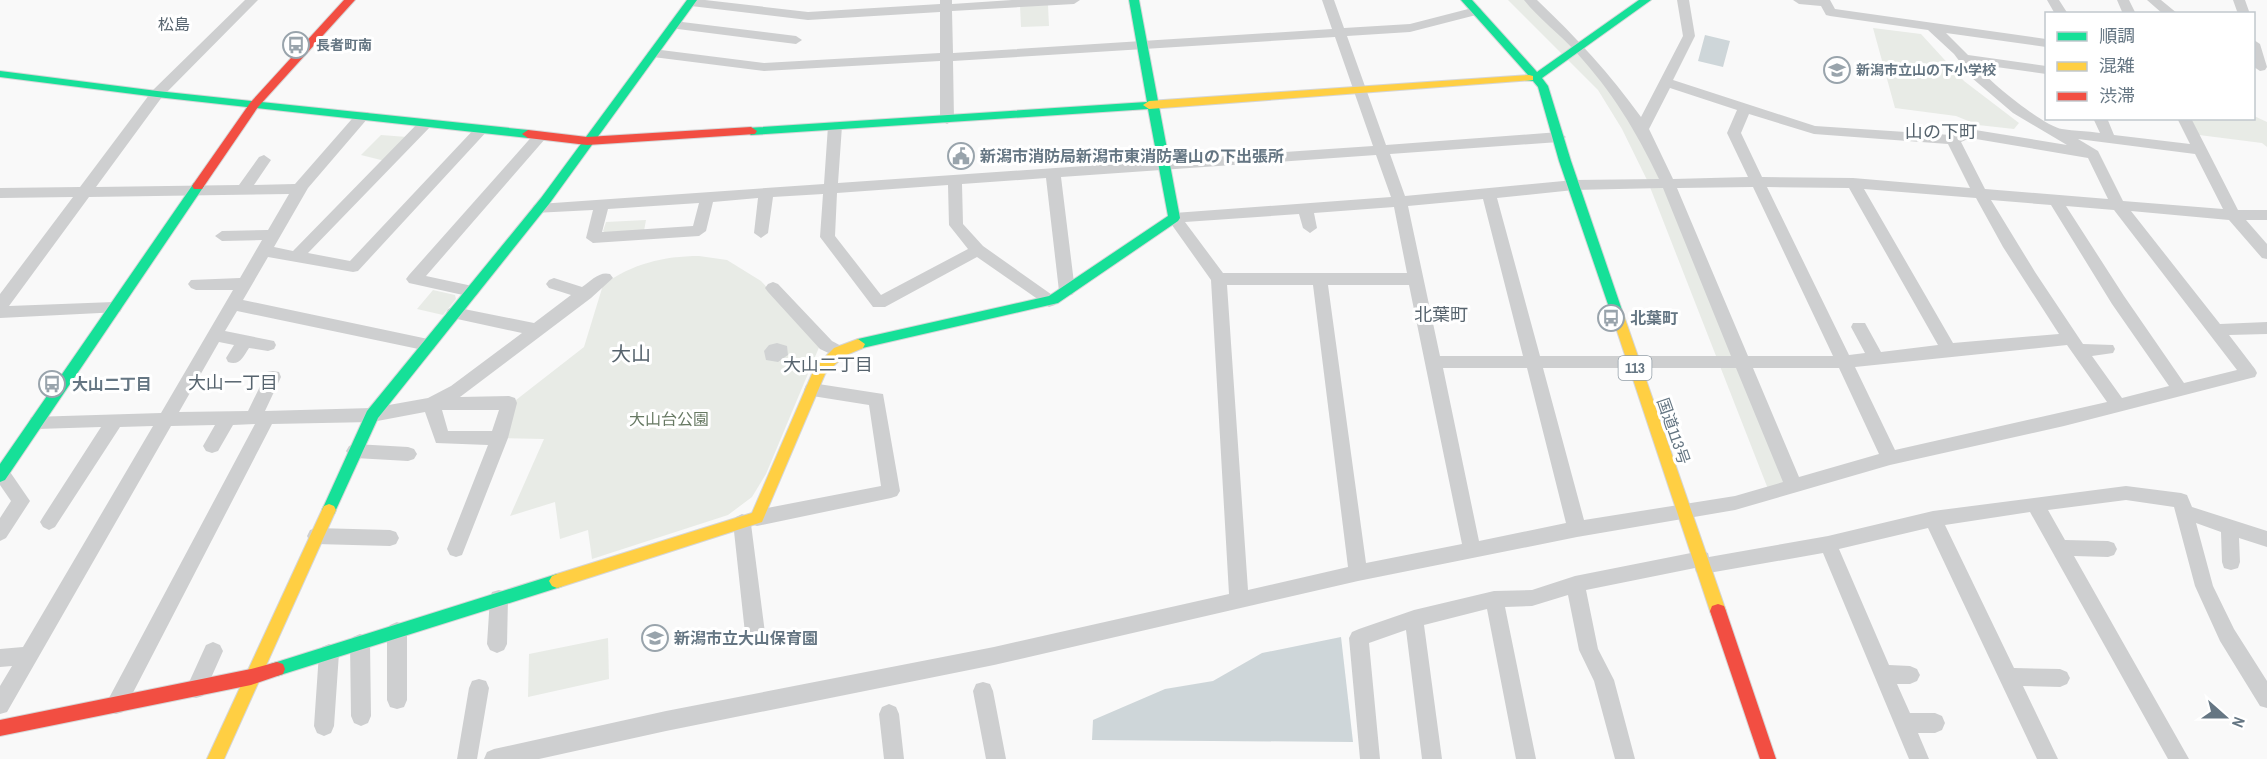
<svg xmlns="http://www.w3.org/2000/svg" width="2267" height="759" font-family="'Archivo Narrow','Noto Sans JP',sans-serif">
<rect width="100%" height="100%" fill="#f9f9f9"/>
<path fill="#e8ebe6" d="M1508,0H1530L1580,48L1642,129L1793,485L1768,489L1648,182L1622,129L1598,90Z
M1048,5L1049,26L1021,27L1020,6Z
M1873,28L1921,34L1964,81L2019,123L2014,129L1978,125L1956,116L1895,108Z
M2254,116L2267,122V147L2262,143L2199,135L2191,119L2254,118Z
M381,135L407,137L385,161L361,155Z
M646,220L644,231L607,234L603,231L606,222Z
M699,256L727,260L761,281L820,345L766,474L752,497L728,515L592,559L588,530L560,539L555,502L510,516L544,439L502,438L516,400L584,347L603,285C632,264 663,256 699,256Z
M433,290L455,295L456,299L443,315L417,309Z
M608,638L609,679L528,697L529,654Z"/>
<path fill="#ced6d9" d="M1705,35L1730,41L1723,67L1698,61Z
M1341,637L1353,742L1092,740L1093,720L1165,689L1213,681L1262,653Z"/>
<path fill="#d0d2d3" d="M777,343L787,346L788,355L778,362L766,360L764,351L769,345Z"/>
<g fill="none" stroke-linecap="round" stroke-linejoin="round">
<defs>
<path id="fast" d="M687,0H697L549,204L378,418L334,514L329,516L324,514L322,510L367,411L541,198Z
M1129,0H1139L1180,218L1178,221L1058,303L858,349L853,348L851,344L858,339L1049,296L1168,216L1148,109L751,135L745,131L747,128L1147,102Z
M1461,0H1472L1537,72L1639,0H1651L1542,78L1548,86L1571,161L1624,316L1623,319L1618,321L1612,316L1559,161L1538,87L1533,81L1525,80L1524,78L1528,75Z
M0,71L157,91L528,130L534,134L528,138L157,97L0,77Z
M198,182L202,183L204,186L202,189L5,480L0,482V464L194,183Z
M557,574L562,576L565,581L562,586L557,588L277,676L271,674L269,669L271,664L277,662Z"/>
<path id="slow" d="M1529,75L1533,76V80L1149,109L1143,105L1149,101Z
M1618,311L1624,316L1726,611L1724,616L1718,618L1712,616L1710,611L1612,316Z
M858,339L865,344L863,348L844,356L825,374L762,522L557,588L552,586L549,581L552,576L557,574L752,513L815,367L834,348Z
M329,504L334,506L336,510L224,759H207L322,510L324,506Z"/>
<path id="jam" d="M344,0H355L258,107L202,189H194L192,186L194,183L250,103Z
M751,127L757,131L755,134L587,145L528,138L522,134L528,130L587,137Z
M1718,604L1724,606L1726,611L1776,759H1760L1710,611L1712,606Z
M277,662L283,664L285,669L283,674L251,685L0,736V720L251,669Z"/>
</defs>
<use href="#fast" stroke="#d5d6d7" stroke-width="2"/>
<use href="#slow" stroke="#d5d6d7" stroke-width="2"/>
<use href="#jam" stroke="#d5d6d7" stroke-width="2"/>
<path fill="#cecfd0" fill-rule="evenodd" d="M245,0H258L162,97L96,187L239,185L259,157L264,155L271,160L254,185L295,184L358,112H368L370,115L368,118L308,188L274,247L293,251L421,120H431L433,123L431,126L308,253L350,261L477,126L482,125L489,129L358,271L353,272L268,257L243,300L428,339L434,341L436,345L434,349L428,351L237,311L225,331L274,341L276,345L274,349L268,351L249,348C243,357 240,366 228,362L226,358L234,345L219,342L179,412L248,411L267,372L273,371L279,372L281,377L265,411L372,408L428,398L451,386L522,333L448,317L446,313L448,309L454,307L534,323L571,295L549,288L546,284L549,280L554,278L582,287C591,281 599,271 610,274L613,278L591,298L460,397L509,396L515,398L517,403L508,438L462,555L456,557L450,555L447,549L488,445L436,443L425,412L372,422L272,424L123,712L116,714L109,712L106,705L109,698L255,424L233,425L218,451L212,453L206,451L203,446L215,425L171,426L7,712L0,714V686L12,666L0,667V649L23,647L153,426L120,427L55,527L49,530L43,527L40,522L43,517L101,427L37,429L31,427L29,422L31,417L161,413L233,290H196L191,288L188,284L191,280L240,278L262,240L222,241L215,236L222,231L268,230L289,194L89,197L9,306L114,302L120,304L122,308L120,312L0,318V294L73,197L0,198V188L80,187L152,91ZM442,410H499L492,431H448Z
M686,0H705L808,12L940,4V0H952V4L1012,0H1080L1074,4L952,11L953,53L1332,29L1322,0H1334L1344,28L1410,24L1476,7L1480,8L1482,11L1480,14L1410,32L1347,36L1386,145L1559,132L1566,137L1559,142L1390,154L1405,196L1574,180L1659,179C1635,129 1613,93 1576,52C1560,34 1539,19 1524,0H1537C1576,37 1610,74 1641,117L1683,36L1677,0H1689L1695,36L1673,80L1815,126L1951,135L1969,129L2067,145L2013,113L1972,78L1954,54L1928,30L1830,16L1826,15L1821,6L1799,4L1793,0H1830L1835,9L2046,39V47L1946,33L1968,55L2046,66V74L1975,64C1987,80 2043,126 2062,129C2074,131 2087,131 2100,133L2093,118H2107L2114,135L2190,144L2177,118H2191L2238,210H2267V220H2246L2267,244V259L2262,258L2229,220L2131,211L2220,324L2267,322V334L2229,335L2255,369L2257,373L2255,377L2064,426L1890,465L1735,510L1577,537L1358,581L994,665L666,731L539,759H484L487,752L494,749L666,711L994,647L1229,594L1211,280L1167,218L1174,213L1391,197L1376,155L1061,177L1075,291L1072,295H1062L1059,291L1046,178L962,184L963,224L983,246L1055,297L1057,301L1055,305L1049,307L977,257L885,307H873L820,237L823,194L773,197L768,233L761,238L754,233L758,198L713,202L706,231L699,236L593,243L586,238L593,210L534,213L532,209L534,205L539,204L824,184L828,126L835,122L842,126L838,183L1373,146L1335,37L953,61L954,120L947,124L940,120V61L764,71L653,57L647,53L653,49L764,63L940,53V12L808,20L691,6L687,5ZM1670,88L1737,110L1727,133L1748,177L1673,179L1649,129ZM1749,114L1814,134L1948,144L1970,188L1853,178L1762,177L1741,133ZM1970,138L2088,158L2108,199L1985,189L1961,142ZM2078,139L2195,154L2223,209L2123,201L2098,151ZM948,185L949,225L968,249L881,295L835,236L837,193ZM1753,187L1833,356H1748L1677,188ZM1767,187L1849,188L1938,345L1881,352L1865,323H1853L1851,327L1865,353L1849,355ZM1663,188L1731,356H1540L1497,198L1574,190ZM1864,189L1976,198L2003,247L2059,334L1953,343ZM1483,199L1523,356H1440L1408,206ZM1991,200L2051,205L2112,304L2169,386L2122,398L2092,356L2113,353L2115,349L2113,345L2083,344L2035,272ZM699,203L693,226L602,232L608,209ZM2066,206L2114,210L2237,370L2184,383L2124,296ZM1394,207L1407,273H1223L1185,222L1299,214L1303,228L1310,233L1317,228L1314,213ZM1227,285H1313L1348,567L1248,590ZM1328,285H1409L1462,544L1366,563ZM2067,345L2107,402L1895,450L1855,367ZM1443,368H1527L1566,523L1479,541ZM1543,368H1736L1783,482L1735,496L1584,520ZM1753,368H1839L1879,454L1799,477Z
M2047,0H2059L2068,14H2055Z
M2117,0H2129L2136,14H2123Z
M2147,0H2161L2178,14H2163Z
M2233,0H2245L2250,14H2238Z
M674,21L796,36L802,40L796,44L670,28L668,25L670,22Z
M2254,40L2260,44L2267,67L2265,70L2260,71L2254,67Z
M540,131L545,133L547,136L545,139L426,276L477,287L480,291L477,295L472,297L409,283L406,279L409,275L535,133Z
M773,282L778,284L832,341L845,348L847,352L845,356L839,358L820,349L768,292L765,288L768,284Z
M812,383L883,394L900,491L897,496L891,498L757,526L751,524L765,633L762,639L755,642L748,639L745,633L733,522L736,517L742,514L749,517L751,513L757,510L881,486L869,405L806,395L804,390L806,385Z
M355,444L408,447L414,449L417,454L414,459L408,461L355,458L349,456L346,451L349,446Z
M0,467L8,469L30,501L6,538L0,541V518L11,501L0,485Z
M2126,486L2181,493L2187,495L2192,507L2267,531V547L2239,538L2240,562L2238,568L2231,570L2224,568L2222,562L2221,532L2196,523L2213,586L2234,629L2267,681V708L2260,706L2220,641L2195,586L2174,507L2126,500L2048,510L2065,540L2108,541L2114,543L2117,549L2114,555L2108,557L2074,556L2189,759H2168L2030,512L1945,525L2014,668L2060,669L2067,672L2070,678L2067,684L2060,687L2023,686L2058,759H2037L1928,528L1839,549L1889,665L1910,666L1917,669L1920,675L1917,681L1910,684H1897L1910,713H1935L1942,716L1945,723L1942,730L1935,733H1918L1929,759H1909L1823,553L1703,574L1696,572L1695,568L1586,590L1598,649L1614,680L1635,759H1615L1594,681L1579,650L1568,595L1532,606L1505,607L1536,759H1516L1487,609L1424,625L1442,759H1422L1406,630L1369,643L1380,759H1360L1349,638L1352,632L1359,629L1414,610L1494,591L1532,590L1575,576L1701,551L1708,553L1709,557L1828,536L1933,511Z
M316,528L390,530L396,532L399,538L396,544L390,546L316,544L310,542L307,536L310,530Z
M499,590L506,592L508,598L507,644L504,650L497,653L490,650L487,644L490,598L492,592Z
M397,622L404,625L407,631V700L404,707L397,709L390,707L387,700V631L390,625Z
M360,634L367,637L370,643L371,716L368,723L361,726L354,723L351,716L350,643L353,637Z
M213,642L220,645L223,651L203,696L196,698L189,696L186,689L206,645Z
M329,644L336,647L339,653L334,726L331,733L324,736L317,733L314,726L319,653L322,647Z
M479,679L486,681L489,688L477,759H457L469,688L472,681Z
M983,682L990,684L993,691L1006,759H986L973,691L976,684Z
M889,704L896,707L899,714L904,759H884L879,714L882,707Z"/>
<use href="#fast" fill="#16e098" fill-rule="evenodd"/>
<use href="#slow" fill="#ffcf43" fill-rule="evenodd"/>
<use href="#jam" fill="#f24e42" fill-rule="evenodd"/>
</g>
<defs>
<symbol id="bus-ring" viewBox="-11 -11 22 22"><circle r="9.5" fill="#fff" stroke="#99a4ac" stroke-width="1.5"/><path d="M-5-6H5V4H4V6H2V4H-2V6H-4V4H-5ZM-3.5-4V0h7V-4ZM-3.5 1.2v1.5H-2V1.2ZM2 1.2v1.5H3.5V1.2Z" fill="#99a4ac"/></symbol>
<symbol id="school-ring" viewBox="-11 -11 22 22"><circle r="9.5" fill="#fff" stroke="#99a4ac" stroke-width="1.5"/><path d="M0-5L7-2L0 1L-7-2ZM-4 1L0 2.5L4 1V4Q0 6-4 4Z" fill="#99a4ac"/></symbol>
<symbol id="civic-ring" viewBox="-11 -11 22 22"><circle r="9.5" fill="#fff" stroke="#99a4ac" stroke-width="1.5"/><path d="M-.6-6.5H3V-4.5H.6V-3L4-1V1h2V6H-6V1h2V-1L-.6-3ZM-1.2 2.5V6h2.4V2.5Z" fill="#99a4ac"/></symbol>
</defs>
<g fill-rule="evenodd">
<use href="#bus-ring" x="281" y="30" width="30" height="30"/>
<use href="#school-ring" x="1822" y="55" width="30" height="30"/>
<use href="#civic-ring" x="946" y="141" width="30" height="30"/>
<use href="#bus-ring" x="1596" y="303" width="30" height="30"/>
<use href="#bus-ring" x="37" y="369" width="30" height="30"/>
<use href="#school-ring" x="640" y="623" width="30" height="30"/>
</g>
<g text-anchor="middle" stroke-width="6" stroke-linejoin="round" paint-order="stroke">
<g font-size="14" font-weight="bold" fill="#657683" stroke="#fff" text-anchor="start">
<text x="316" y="50">長者町南</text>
<text x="1856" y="75">新潟市立山の下小学校</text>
</g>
<rect fill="#fff" stroke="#939fa8" stroke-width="1.5" x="1618.5" y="356" width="33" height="24" rx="4.5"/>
<g font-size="15" font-weight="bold" fill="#657683">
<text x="1635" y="373">113</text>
</g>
<g font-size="16" fill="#57646e" stroke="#fff">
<text x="174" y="30">松島</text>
</g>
<g font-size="16" font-weight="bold" fill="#657683" stroke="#fff" text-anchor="start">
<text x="980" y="162">新潟市消防局新潟市東消防署山の下出張所</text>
<text x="1630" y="324">北葉町</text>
<text x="72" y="390">大山二丁目</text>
<text x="674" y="644">新潟市立大山保育園</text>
</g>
<g font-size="16" fill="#687a64" stroke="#fff">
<text x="669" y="425">大山台公園</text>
</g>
<g font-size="16" fill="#657683" stroke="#fff">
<text transform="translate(1674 431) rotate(71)" y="6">国道113号</text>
</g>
<g font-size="18" fill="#57646e" stroke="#fff">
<text x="1941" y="138">山の下町</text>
<text x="1441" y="321">北葉町</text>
<text x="828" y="371">大山二丁目</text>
<text x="233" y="389">大山一丁目</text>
</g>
<g font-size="20" fill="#57646e" stroke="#fff">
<text x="631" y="361">大山</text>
</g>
</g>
<rect x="2045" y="12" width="210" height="108" fill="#ffffff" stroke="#c1c8cd" stroke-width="1.5"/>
<rect x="2057" y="32" width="30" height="9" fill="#16e098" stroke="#c1c8cd" stroke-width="1.5"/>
<text x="2099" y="42" font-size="18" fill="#657683">順調</text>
<rect x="2057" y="62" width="30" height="9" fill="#ffcf43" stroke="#c1c8cd" stroke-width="1.5"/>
<text x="2099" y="72" font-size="18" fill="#657683">混雑</text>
<rect x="2057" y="92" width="30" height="9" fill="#f24e42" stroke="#c1c8cd" stroke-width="1.5"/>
<text x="2099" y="102" font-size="18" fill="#657683">渋滞</text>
<g transform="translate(2225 717) rotate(111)" stroke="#ffffff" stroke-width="4.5" paint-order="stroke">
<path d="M0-4.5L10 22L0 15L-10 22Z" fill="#657683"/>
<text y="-9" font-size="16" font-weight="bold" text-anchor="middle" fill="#657683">N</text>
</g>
</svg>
